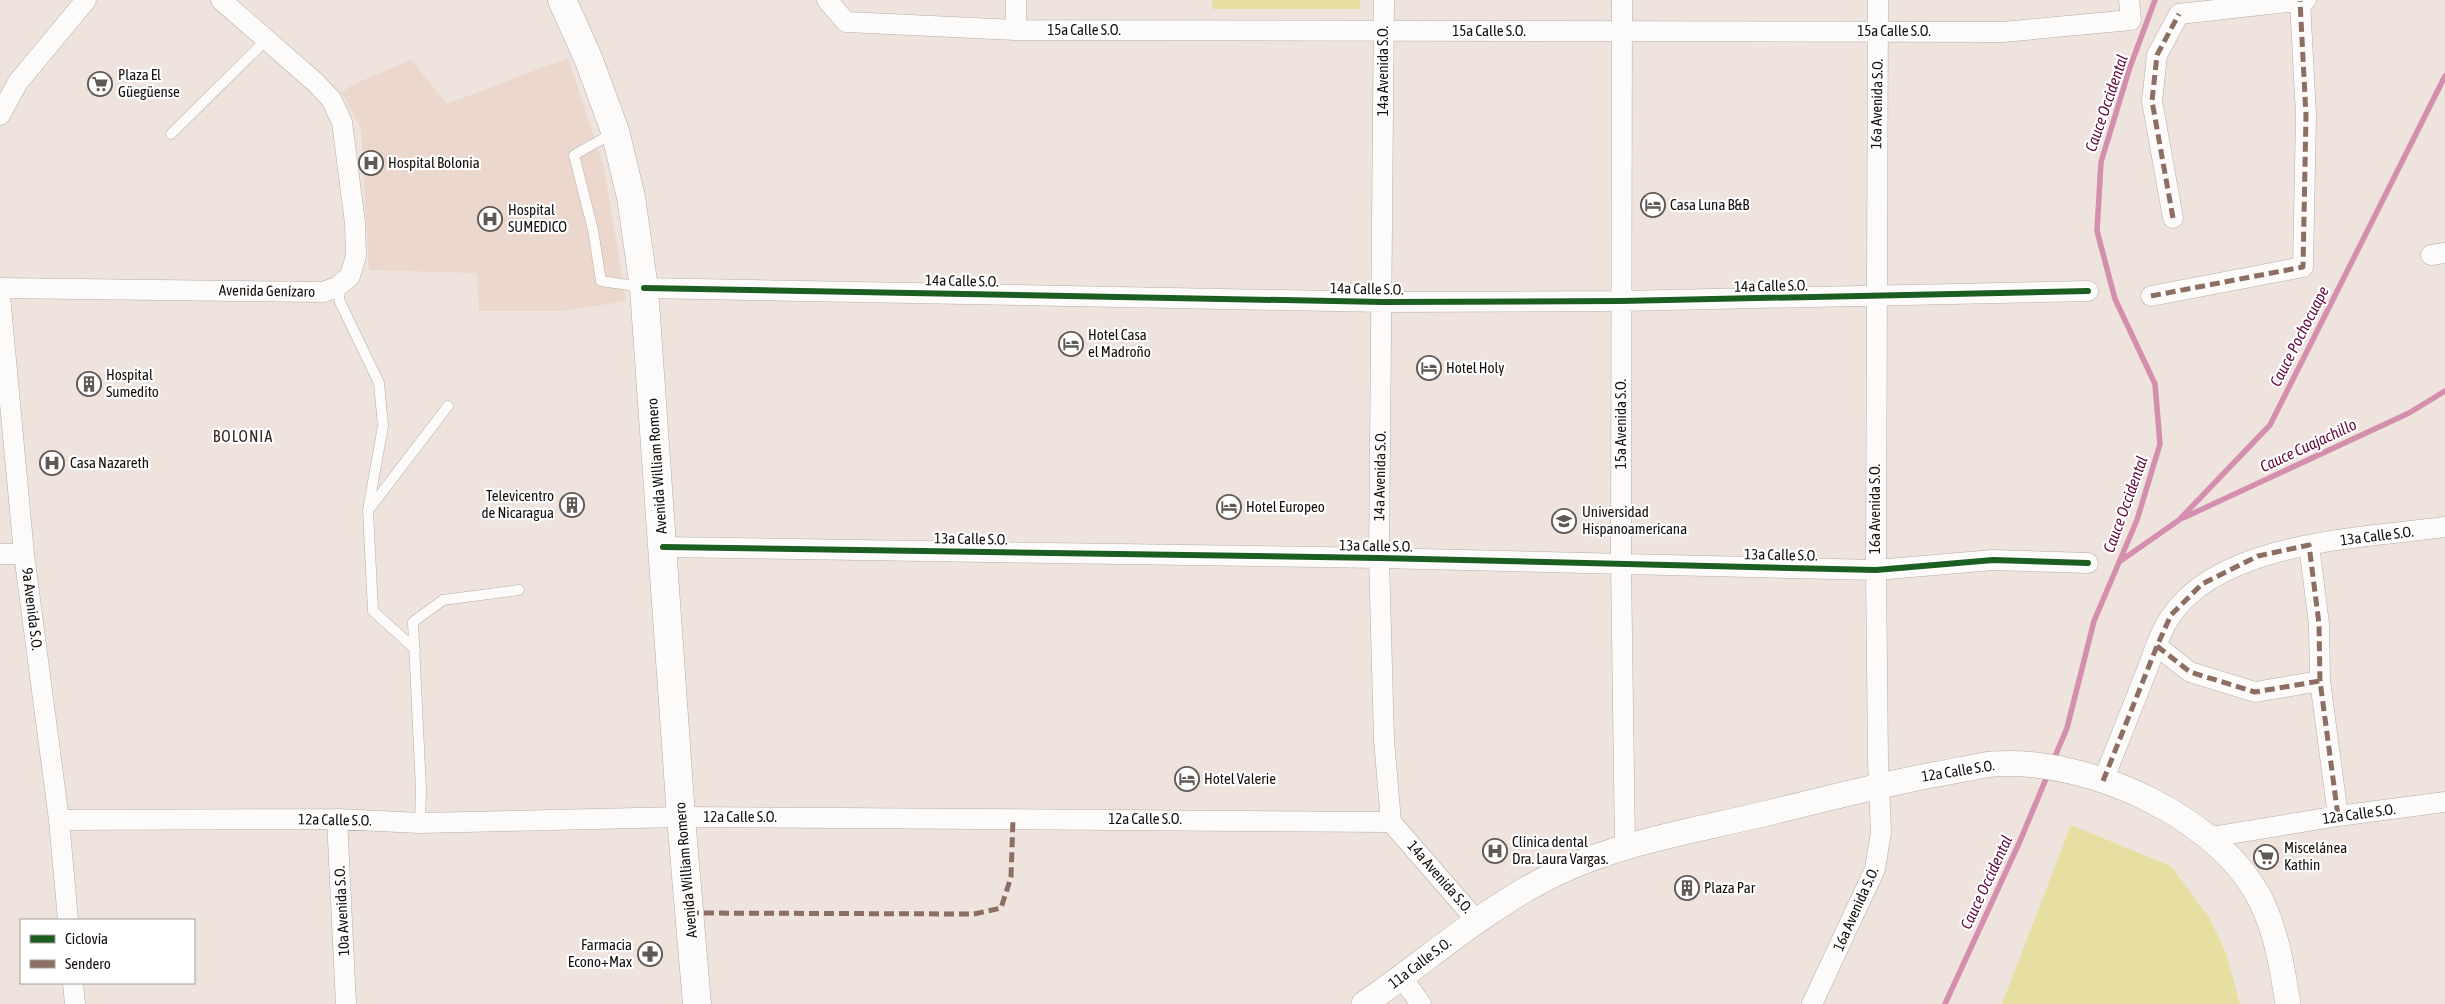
<svg xmlns="http://www.w3.org/2000/svg" width="2445" height="1004" font-family="'Asap Condensed',sans-serif">
<rect width="100%" height="100%" fill="#eee3dd"/>
<path fill="#ebd7cc" d="M568,58L604,168L626,301L564,311H479L477,273L369,270L361,128L342,93L352,85L411,60L447,104Z"/>
<path fill="#e7dfa2" d="M1212,0H1360V9H1212Z
M2071,825L2171,866L2209,917L2226,953L2240,1004H2002Z"/>
<g fill="none" stroke-linecap="round" stroke-linejoin="round">
<path stroke="#d38fad" stroke-width="5.5" d="M2183,518L2409,413L2445,391
M2119,562L2179,520L2270,425L2445,76
M2053,761L2067,728L2094,621L2137,520L2160,444L2155,384L2115,299L2097,231L2101,162L2130,67L2155,0
M1945,1004L2020,841L2048,774"/>
<defs>
<path id="service" d="M615,132L574,155L593,230L601,281L642,287
M171,134L266,40
M337,287L340,302L379,383L383,426L368,510L373,611L415,649
M370,508L448,406
M420,823L421,790L413,622L443,600L519,590"/>
<path id="minor" d="M827,0L846,22L1016,30L2003,32L2131,20L2129,0
M1384,0L1379,558L1384,740L1391,822L1476,920
M1622,0L1621,564L1625,848
M1016,30V0
M0,115L18,82L86,0
M2173,218L2152,101L2157,55L2179,14L2306,0
M2431,255L2445,253
M0,288L323,292L337,287L350,276L356,256L355,223L342,122L331,99L316,83L221,0
M644,288L1383,302L1621,301L2088,291
M0,296L24,554L59,820L68,920
M2151,296L2303,267L2306,115L2300,1
M2309,545L2319,624L2320,681L2338,816
M663,547L1379,558L1876,570L1993,560L2088,563
M0,554H24
M2157,646L2190,672L2255,692L2320,681
M2103,781C2117,745 2131,710 2145,675C2153,655 2159,633 2171,616C2221,541 2364,538 2445,527
M337,819L346,1004
M59,820L337,819L420,823L681,817L1391,822
M2211,837L2338,816L2445,802
M1402,978L1421,1004
M73,983L75,1004
M1812,1004L1875,869L1881,832L1878,761L1876,570L1878,0"/>
<path id="tertiary" d="M1364,1004C1428,960 1486,907 1557,873C1623,841 1704,829 1776,811C1830,798 1883,784 1938,774C1956,771 1975,766 1993,764C2088,757 2229,819 2266,912C2278,941 2283,973 2288,1004"/>
<path id="secondary" d="M562,0L588,58L615,131L631,197L644,288L681,817L697,1004"/>
</defs>
<use href="#service" stroke="#b5ada8" stroke-width="11"/>
<use href="#minor" stroke="#b5ada8" stroke-width="21"/>
<use href="#tertiary" stroke="#b5ada8" stroke-width="26"/>
<use href="#secondary" stroke="#b5ada8" stroke-width="29"/>
<use href="#service" stroke="#fcfbfa" stroke-width="10"/>
<use href="#minor" stroke="#fcfbfa" stroke-width="20"/>
<use href="#tertiary" stroke="#fcfbfa" stroke-width="25"/>
<use href="#secondary" stroke="#fcfbfa" stroke-width="28"/>
<path stroke="#8d6e63" stroke-width="5" stroke-dasharray="10 5" stroke-linecap="butt" d="M2173,218L2152,101L2157,55L2179,14
M2151,296L2303,267L2306,115L2300,1
M2157,646L2190,672L2255,692L2320,681
M2103,781L2157,646L2171,615L2202,584L2258,556L2309,545L2319,624L2320,681L2338,816
M689,913L974,914L1001,908L1011,877L1013,819"/>
<defs>
<path id="cycleway" d="M644,288L1383,302L1621,301L2088,291
M663,547L1379,558L1876,570L1993,560L2088,563"/>
</defs>
<use href="#cycleway" stroke="#fff" stroke-width="9"/>
<use href="#cycleway" stroke="#1b5e20" stroke-width="6"/>
</g>
<defs>
<symbol id="supermarket-ring" viewBox="-11 -11 22 22"><circle r="9.5" fill="#fff" stroke="#625955" stroke-width="1.5"/><path d="M-6-5.5h2.5l.6 2H6L4.5 2H-2.5L-4.4-4H-6ZM-1.5 3.2a1.3 1.3 0 1 0 .1 0ZM3 3.2a1.3 1.3 0 1 0 .1 0Z" fill="#625955"/></symbol>
<symbol id="hospital-ring" viewBox="-11 -11 22 22"><circle r="9.5" fill="#fff" stroke="#625955" stroke-width="1.5"/><path d="M-5-5h3v3.5h4V-5h3V5h-3V1.5h-4V5h-3Z" fill="#625955"/></symbol>
<symbol id="hotel-ring" viewBox="-11 -11 22 22"><circle r="9.5" fill="#fff" stroke="#625955" stroke-width="1.5"/><path d="M-6-4.5h1.5V1H6V5H4.5V3h-9V5H-6ZM-4 0a1.8 1.8 0 1 1 3.6 0ZM.5 0V-2.5h3Q6-2.5 6 0Z" fill="#625955"/></symbol>
<symbol id="building-ring" viewBox="-11 -11 22 22"><circle r="9.5" fill="#fff" stroke="#625955" stroke-width="1.5"/><path d="M-4-6H4V6H1V3H-1V6H-4ZM-2.5-4.3h1.7v1.8h-1.7ZM.8-4.3h1.7v1.8H.8ZM-2.5-1h1.7V.8h-1.7ZM.8-1h1.7V.8H.8Z" fill="#625955"/></symbol>
<symbol id="university-ring" viewBox="-11 -11 22 22"><circle r="9.5" fill="#fff" stroke="#625955" stroke-width="1.5"/><path d="M0-5L7-2L0 1L-7-2ZM-4 1L0 2.5L4 1V4Q0 6-4 4Z" fill="#625955"/></symbol>
<symbol id="pharmacy-ring" viewBox="-11 -11 22 22"><circle r="9.5" fill="#fff" stroke="#625955" stroke-width="1.5"/><path d="M-2-6h4v4h4v4h-4v4h-4v-4h-4v-4h4Z" fill="#625955"/></symbol>
</defs>
<g fill-rule="evenodd">
<use href="#supermarket-ring" x="86" y="70" width="28" height="28"/>
<use href="#hospital-ring" x="357" y="149" width="28" height="28"/>
<use href="#hotel-ring" x="1639" y="191" width="28" height="28"/>
<use href="#hospital-ring" x="476" y="205" width="28" height="28"/>
<use href="#hotel-ring" x="1057" y="330" width="28" height="28"/>
<use href="#hotel-ring" x="1415" y="354" width="28" height="28"/>
<use href="#building-ring" x="75" y="370" width="28" height="28"/>
<use href="#hospital-ring" x="38" y="449" width="28" height="28"/>
<use href="#building-ring" x="558" y="491" width="28" height="28"/>
<use href="#hotel-ring" x="1215" y="493" width="28" height="28"/>
<use href="#university-ring" x="1550" y="507" width="28" height="28"/>
<use href="#hotel-ring" x="1173" y="765" width="28" height="28"/>
<use href="#hospital-ring" x="1481" y="837" width="28" height="28"/>
<use href="#supermarket-ring" x="2252" y="843" width="28" height="28"/>
<use href="#building-ring" x="1673" y="874" width="28" height="28"/>
<use href="#pharmacy-ring" x="636" y="940" width="28" height="28"/>
</g>
<g text-anchor="middle" stroke-width="4.5" stroke-linejoin="round" paint-order="stroke">
<g font-size="15" fill="#160f0c" stroke="#fff">
<text x="1084" y="35">15a Calle S.O.</text>
<text x="1489" y="36">15a Calle S.O.</text>
<text x="1894" y="36">15a Calle S.O.</text>
<text transform="translate(1383 71) rotate(-90)" y="5">14a Avenida S.O.</text>
<text transform="translate(1877 104) rotate(-89)" y="5">16a Avenida S.O.</text>
<text transform="translate(962 281) rotate(1)" y="5">14a Calle S.O.</text>
<text transform="translate(1771 286) rotate(-1)" y="5">14a Calle S.O.</text>
<text transform="translate(1367 289) rotate(1)" y="5">14a Calle S.O.</text>
<text transform="translate(267 291) rotate(1)" y="5">Avenida Genízaro</text>
<text transform="translate(1621 424) rotate(-90)" y="5">15a Avenida S.O.</text>
<text transform="translate(657 466) rotate(-94)" y="5">Avenida William Romero</text>
<text transform="translate(1380 476) rotate(-89)" y="5">14a Avenida S.O.</text>
<text transform="translate(1875 509) rotate(-90)" y="5">16a Avenida S.O.</text>
<text transform="translate(2377 536) rotate(-7)" y="5">13a Calle S.O.</text>
<text transform="translate(971 539) rotate(1)" y="5">13a Calle S.O.</text>
<text transform="translate(1376 546) rotate(1)" y="5">13a Calle S.O.</text>
<text transform="translate(1781 555) rotate(1)" y="5">13a Calle S.O.</text>
<text transform="translate(32 609) rotate(83)" y="5">9a Avenida S.O.</text>
<text transform="translate(1958 771) rotate(-9)" y="5">12a Calle S.O.</text>
<text transform="translate(2359 814) rotate(-8)" y="5">12a Calle S.O.</text>
<text x="740" y="822">12a Calle S.O.</text>
<text x="1145" y="824">12a Calle S.O.</text>
<text transform="translate(335 820) rotate(1)" y="5">12a Calle S.O.</text>
<text transform="translate(686 870) rotate(-95)" y="5">Avenida William Romero</text>
<text transform="translate(1440 877) rotate(49)" y="5">14a Avenida S.O.</text>
<text transform="translate(1856 909) rotate(-66)" y="5">16a Avenida S.O.</text>
<text transform="translate(342 911) rotate(-93)" y="5">10a Avenida S.O.</text>
<text transform="translate(1420 963) rotate(-37)" y="5">11a Calle S.O.</text>
</g>
<g font-size="15" fill="#160f0c" stroke="#fff" text-anchor="start">
<text x="118" y="80">Plaza El<tspan x="118" dy="17">Güegüense</tspan></text>
<text x="388" y="168">Hospital Bolonia</text>
<text x="1670" y="210">Casa Luna B&amp;B</text>
<text x="508" y="215">Hospital<tspan x="508" dy="17">SUMEDICO</tspan></text>
<text x="1088" y="340">Hotel Casa<tspan x="1088" dy="17">el Madroño</tspan></text>
<text x="1446" y="373">Hotel Holy</text>
<text x="106" y="380">Hospital<tspan x="106" dy="17">Sumedito</tspan></text>
<text x="70" y="468">Casa Nazareth</text>
<text x="554" y="501" text-anchor="end">Televicentro<tspan x="554" dy="17">de Nicaragua</tspan></text>
<text x="1246" y="512">Hotel Europeo</text>
<text x="1582" y="517">Universidad<tspan x="1582" dy="17">Hispanoamericana</tspan></text>
<text x="1204" y="784">Hotel Valerie</text>
<text x="1512" y="847">Clínica dental<tspan x="1512" dy="17">Dra. Laura Vargas.</tspan></text>
<text x="2284" y="853">Miscelánea<tspan x="2284" dy="17">Kathin</tspan></text>
<text x="1704" y="893">Plaza Par</text>
<text x="632" y="950" text-anchor="end">Farmacia<tspan x="632" dy="17">Econo+Max</tspan></text>
</g>
<g font-size="16" font-style="italic" fill="#610b3e" stroke="#fff">
<text transform="translate(2106 103) rotate(-71)" y="6">Cauce Occidental</text>
<text transform="translate(2299 336) rotate(-63)" y="6">Cauce Pochocuape</text>
<text transform="translate(2308 445) rotate(-25)" y="6">Cauce Cuajachillo</text>
<text transform="translate(2125 504) rotate(-70)" y="6">Cauce Occidental</text>
<text transform="translate(1986 882) rotate(-65)" y="6">Cauce Occidental</text>
</g>
<g font-size="16" letter-spacing="1" fill="#35261e" stroke="#fff">
<text x="243" y="442">BOLONIA</text>
</g>
</g>
<rect x="20" y="919" width="175" height="65" fill="#ffffff" stroke="#a29f9e"/>
<rect x="30" y="935" width="25" height="8" fill="#1b5e20" stroke="#a29f9e"/>
<text x="65" y="944" font-size="15" fill="#160f0c">Ciclovía</text>
<rect x="30" y="960" width="25" height="8" fill="#8d6e63" stroke="#a29f9e"/>
<text x="65" y="969" font-size="15" fill="#160f0c">Sendero</text>
</svg>
